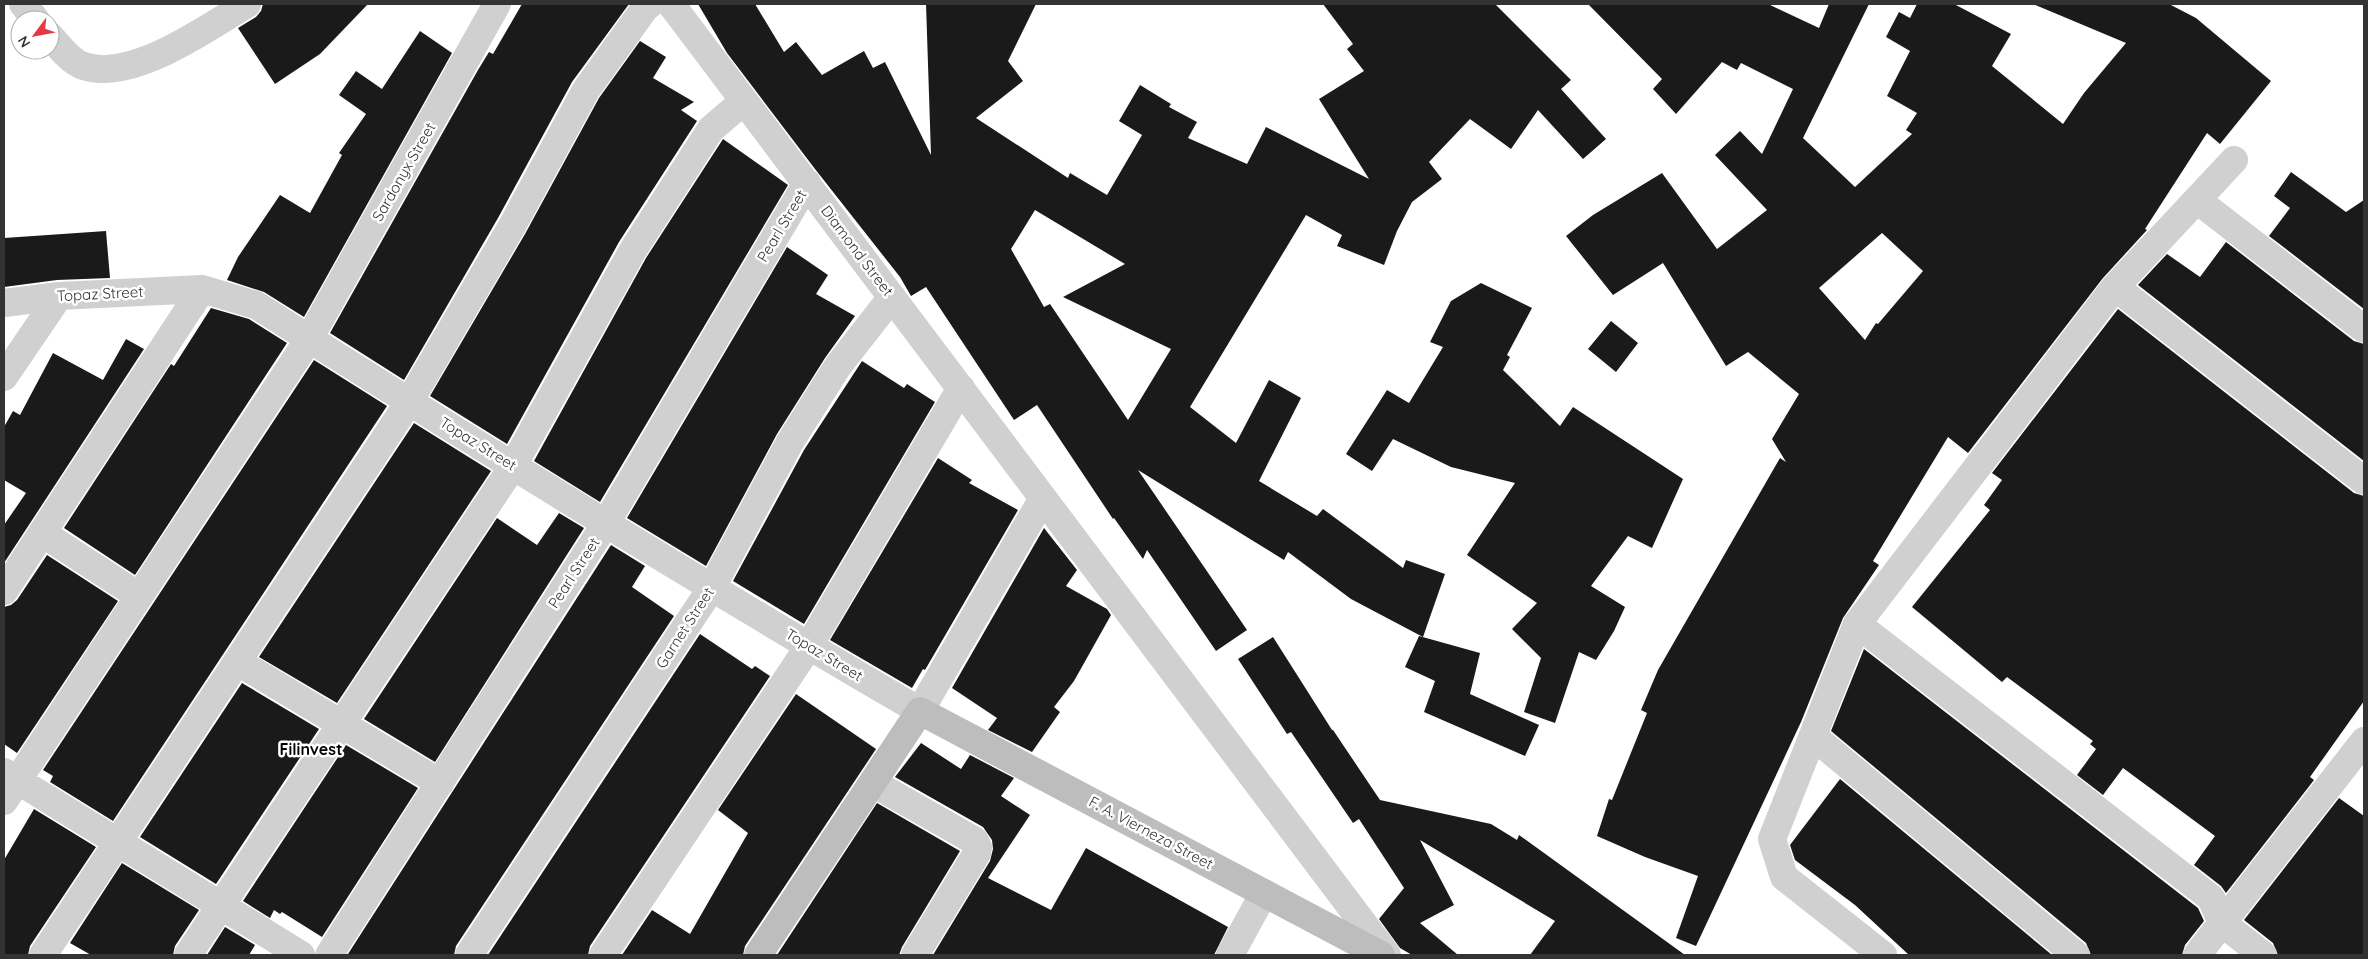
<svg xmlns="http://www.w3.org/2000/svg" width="2368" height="959" font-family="Quicksand,sans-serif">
<rect width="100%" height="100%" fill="#fff"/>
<path fill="#1a1a1a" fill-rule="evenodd" d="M263,4H368L320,54L275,84L238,28L256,17L261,11Z
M522,4H629L572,82L498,218L404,380L330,333L478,70L489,52L493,54Z
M698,4H755L784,52L796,42L822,75L864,51L873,68L885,62L931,155L926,4H1036L1008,61L1023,81L976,118L1068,178L1070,173L1107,195L1142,135L1119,121L1140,85L1171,104L1169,107L1197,122L1188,138L1247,164L1266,127L1369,179L1319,99L1364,71L1347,49L1353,44L1323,4H1495L1571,80L1561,89L1606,139L1583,159L1538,110L1511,149L1470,119L1429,162L1442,179L1412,202L1397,231L1384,265L1337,246L1342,235L1306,215L1190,407L1236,443L1269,380L1301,398L1259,481L1317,516L1323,509L1403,568L1406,560L1445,574L1423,637L1351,599L1288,552L1284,560L1138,470L1247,630L1216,651L1147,550L1143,559L1114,518L1113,519L1037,405L1014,420L926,287L911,296L900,277L815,169L727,53ZM1035,210L1125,264L1063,297L1171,349L1128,420L1050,304L1044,307L1011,249Z
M1588,4H1768L1819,28L1829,4H1869L1803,138L1855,187L1912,134L1906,130L1917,113L1887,96L1910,51L1886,37L1899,12L1910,18L1917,4H1954L2011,34L1992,66L2063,124L2084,93L2126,43L2033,4H2169L2196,18L2271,81L2220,144L2207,133L2145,229L2147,230L2103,278L1968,453L1948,437L1873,561L1879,565L1843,618L1801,722L1696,946L1676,938L1698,876L1645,857L1597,836L1609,799L1612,800L1647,713L1641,710L1658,670L1780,458L1786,462L1772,439L1799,394L1748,352L1726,366L1663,263L1613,295L1566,236L1593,215L1662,173L1717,249L1767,210L1715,155L1740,131L1762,154L1793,89L1741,63L1737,70L1722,62L1676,114L1653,89L1662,79ZM1882,233L1923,271L1878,324L1876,323L1865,340L1819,288Z
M420,31L452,53L304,317L264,292L227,280L238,257L280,195L310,213L342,155L339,153L366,114L339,95L356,71L382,89Z
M640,41L666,57L653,78L694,102L681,110L697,121L619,242L507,444L430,396L525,234L599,98Z
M723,139L788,185L600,502L534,461L646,258Z
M2291,172L2346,212L2364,200V309L2269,236L2290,208L2274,196Z
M106,231L110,278L57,280L4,287V238Z
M2226,242L2354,341L2364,344V461L2138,285L2167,254L2200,277Z
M787,247L828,275L816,294L855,316L825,358L777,434L706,566L627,518Z
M1481,283L1532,308L1507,355L1510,357L1503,370L1560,426L1573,407L1683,479L1652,548L1628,536L1591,586L1625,607L1614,631L1596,660L1579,652L1555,723L1524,712L1541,658L1512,629L1537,603L1467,555L1515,483L1451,467L1393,439L1372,471L1346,454L1387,390L1409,403L1443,347L1430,342L1451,301Z
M211,308L249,319L287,343L135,575L64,528L171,364L174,366Z
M2118,309L2354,493L2364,496V701L2310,777L2314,780L2226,893L2221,886L2194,865L2215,836L2123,768L2103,795L2077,775L2096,749L2090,744L2093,741L2007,677L2002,682L1912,607L1990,510L1984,505L2002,480L1992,473Z
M1611,321L1638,343L1616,372L1588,349Z
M126,339L144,349L4,563V525L26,493L4,480V427L13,411L20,415L53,353L103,380Z
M314,360L387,406L113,821L50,782L53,776L43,770Z
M862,361L904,388L907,384L935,402L804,624L733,581L804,450Z
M414,423L491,471L337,703L259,657Z
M938,458L972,480L969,483L1018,510L925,670L923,669L912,688L830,640Z
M559,513L584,528L435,762L364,719L497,518L537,545Z
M1044,528L1077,570L1066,586L1107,609L1111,615L1074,681L1054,707L1060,712L1032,752L988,730L997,718L952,688Z
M611,545L645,566L632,587L674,616L456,946L454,955L348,954Z
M47,555L118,601L17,753L4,744V607L11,605L17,600Z
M700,634L752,669L755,666L770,676L590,946L588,955H488Z
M1419,636L1480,653L1470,694L1539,725L1525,756L1424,712L1435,681L1405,667Z
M1273,637L1332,730H1333L1380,800L1491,824L1517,840L1519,835L1685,955H1530L1555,921L1420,840L1454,905L1420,923L1458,955H1412L1400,948L1379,919L1404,888L1359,819L1353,823L1291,732L1287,734L1238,659Z
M1864,649L2198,908L2204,921L2185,945L2182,955H2091L2086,943L1831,731Z
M242,683L319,729L216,884L140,837Z
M796,694L876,749L745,946L743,955H622L652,910L690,934L748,833L718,810Z
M921,743L961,769L970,755L1014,778L1001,796L1030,815L988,878L1051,910L1086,848L1228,927L1214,955H933L990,861L993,849L992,840L983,827L895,777Z
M346,745L418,788L322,937L282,912L280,914L274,910L270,918L243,901Z
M1840,779L2052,955H1909L1855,905L1795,860L1790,845Z
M2339,798L2364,816V955H2278L2273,943L2244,920Z
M877,803L960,851L902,947L899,955H777Z
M34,809L96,847L30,946L28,955H4V860Z
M122,863L199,910L175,946L173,955H91L70,943Z
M225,927L255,945L249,955H207Z"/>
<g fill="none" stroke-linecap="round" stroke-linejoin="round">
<path stroke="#d0d0d0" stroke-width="28" d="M23,4L36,20
M671,4L1387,955
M50,36C59,46 69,60 81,65C129,85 208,27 247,4
M2197,200L2364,329
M2115,287L2364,481
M4,303L59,296L202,289L256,305C475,444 696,581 920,711L1043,498
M4,377L59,296
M42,533L139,596
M4,591L202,289
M1857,624L2211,898L2222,923L2263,955
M238,662L440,783
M1814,737L2076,955
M4,772L301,955
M873,783L975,841L978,847L977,853L915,955
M4,801L309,339L497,4
M43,955L409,402L512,226L586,90L645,8L650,4
M188,955L513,466L633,250L711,129L744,101
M329,955L606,523L807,183
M469,955L712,587L790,442L838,366L892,297
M603,955L809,646L961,388
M1230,955L1264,893
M1883,955L1784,877L1772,839L1857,624L2115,287L2234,160
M2197,955L2364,741"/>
<path stroke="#bdbdbd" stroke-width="28" d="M758,955L920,711L1381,955"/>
</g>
<g text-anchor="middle" stroke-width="5" stroke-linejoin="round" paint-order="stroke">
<g font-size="15" fill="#333" stroke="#fff">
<text transform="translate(404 172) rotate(-60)" y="5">Sardonyx Street</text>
<text transform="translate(782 226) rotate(-59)" y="5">Pearl Street</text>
<text transform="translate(857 251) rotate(53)" y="5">Diamond Street</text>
<text transform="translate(100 294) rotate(-3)" y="5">Topaz Street</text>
<text transform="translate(478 444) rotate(32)" y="5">Topaz Street</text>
<text transform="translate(574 573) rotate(-57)" y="5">Pearl Street</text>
<text transform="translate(685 628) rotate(-57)" y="5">Garnet Street</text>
<text transform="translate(824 655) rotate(31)" y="5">Topaz Street</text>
<text transform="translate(1151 833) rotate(28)" y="5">F. A. Vierneza Street</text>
</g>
<g font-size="16" font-weight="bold" fill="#000" stroke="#fff">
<text x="311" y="755">Filinvest</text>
</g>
</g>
<rect width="2368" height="959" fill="none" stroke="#333333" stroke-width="10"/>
<g transform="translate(35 35) rotate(238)"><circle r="24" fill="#ffffff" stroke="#adadad"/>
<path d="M0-4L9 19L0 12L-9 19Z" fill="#e63946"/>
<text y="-8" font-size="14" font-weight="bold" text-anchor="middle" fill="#333333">N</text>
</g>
</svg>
